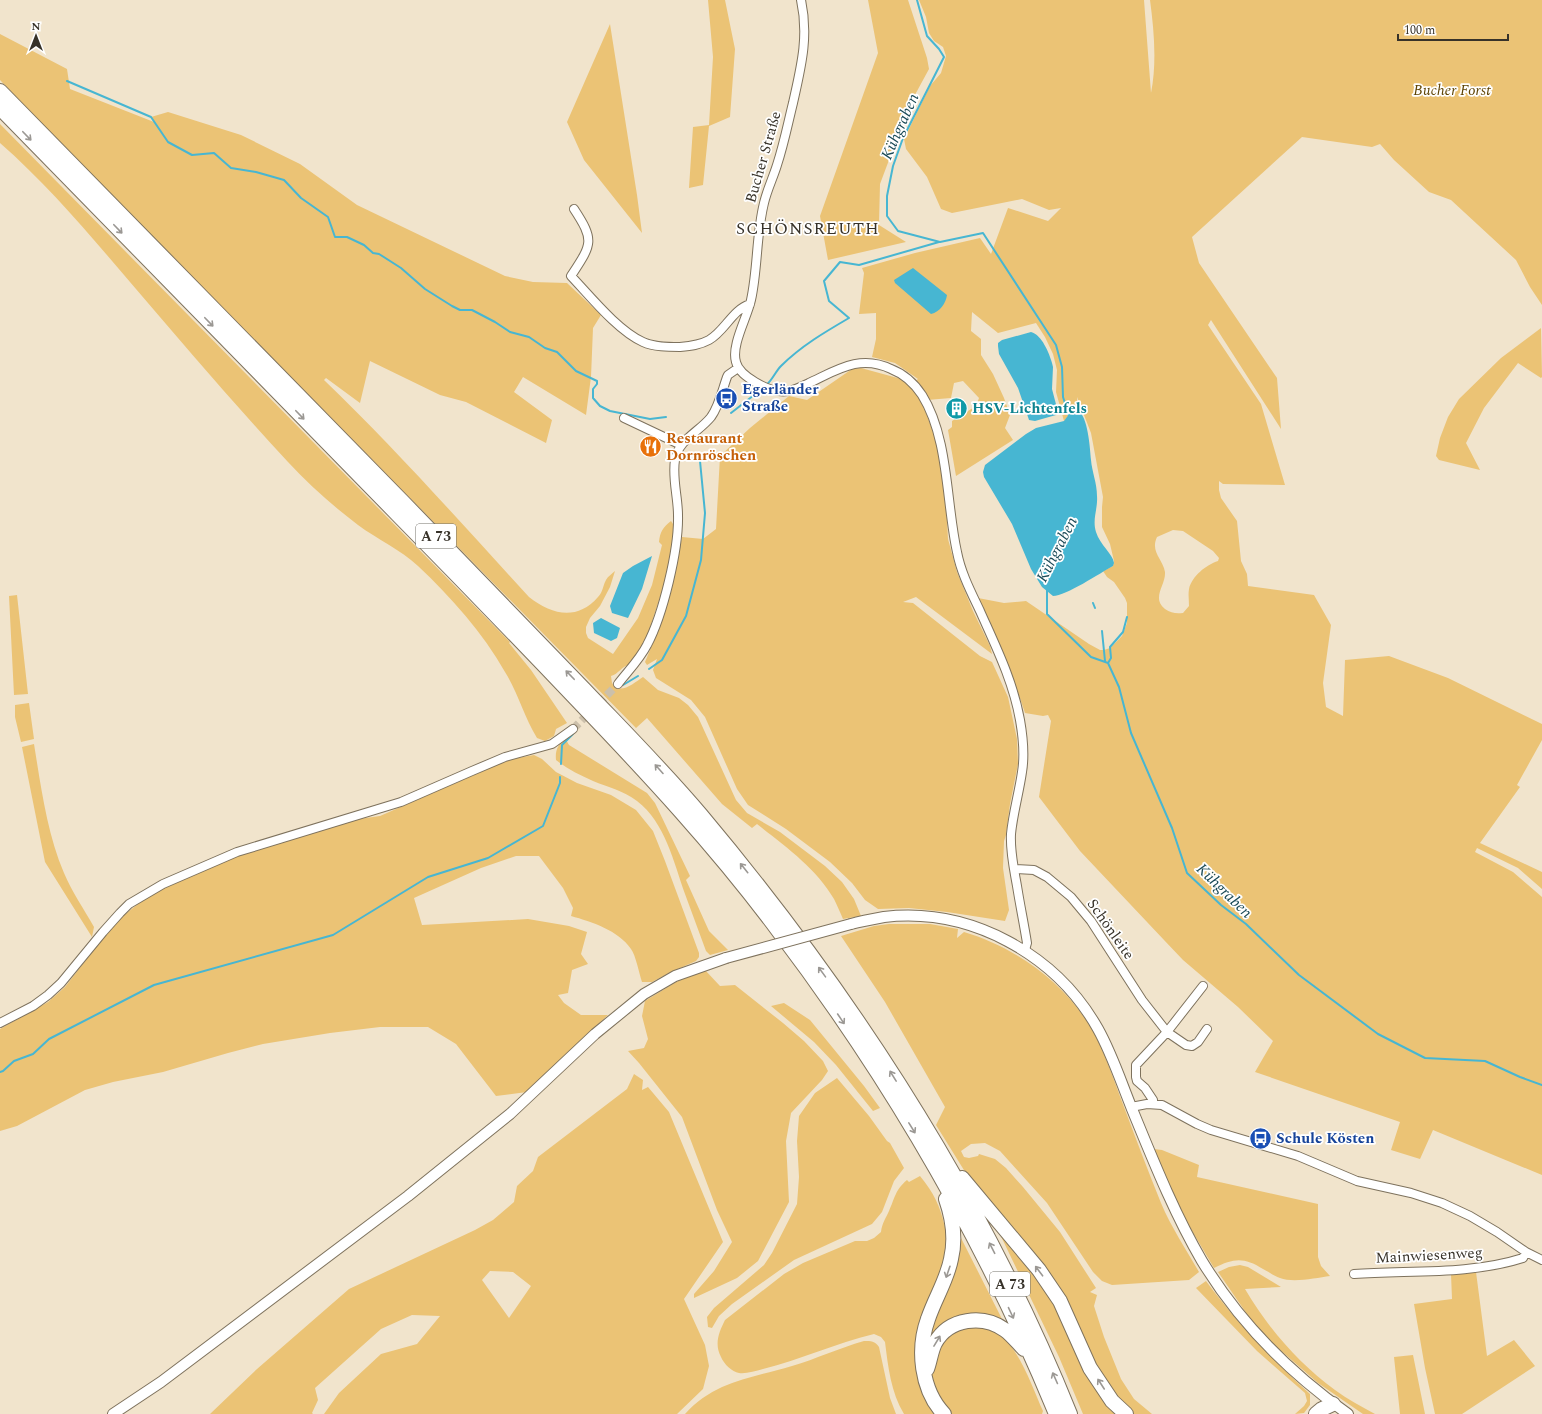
<svg xmlns="http://www.w3.org/2000/svg" width="1542" height="1414" font-family="Spectral,serif">
<rect width="100%" height="100%" fill="#f1e4cc"/>
<path fill="#ebc375" fill-rule="evenodd" d="M708,0H725L735,49L730,117L709,126L703,185L689,188L693,127L709,125L713,57Z
M868,0H908L927,58L929,69L910,104L880,184L879,225L906,242L828,260L820,216L878,53Z
M919,0H1144L1151,93C1157,63 1154,30 1150,0H1542V305L1530,287L1516,260L1451,200L1429,192L1394,160L1380,144L1372,147L1302,137L1192,237L1199,263L1277,378L1281,429L1211,320L1208,325L1261,404L1285,485L1223,484L1219,481V490L1221,498L1237,521L1241,561L1247,574L1248,586L1314,595L1331,625L1323,683L1326,707L1343,716L1345,660L1389,656L1448,678L1542,724V740L1517,785L1520,787L1480,843L1542,872V889L1518,868L1477,848L1475,852L1513,872L1542,897V1175L1433,1130L1420,1159L1391,1150L1400,1122L1255,1072L1273,1041L1238,1007L1183,960L1164,940L1080,851L1039,797L1051,721L1048,715L1043,716L1025,713C1012,673 995,635 978,598L1004,603L1026,601L1089,644L1100,650H1104L1110,648L1122,636L1127,623V603L1125,598L1114,582L1107,577L1103,571L1113,566L1114,561L1110,544L1102,527V507L1103,497L1091,433L1077,397L1078,411L1064,421L1056,392L1057,370L1053,354L1045,337L1036,323L998,333L972,312L971,331L981,339V355L993,374L1004,398L1010,415L1005,428L1013,440L956,476L948,430L952,427V421L976,406L979,398L963,381L954,383L951,398L927,400L914,382L918,379L895,363L872,357L876,339V313L859,314L864,273L862,268L915,253L980,238L991,254L1008,208L1048,221L1061,208L1049,210L1022,199L952,213L941,209L927,177L906,149L904,139L930,86L941,73L946,56L943,47L934,41L929,33L926,17ZM1173,530L1183,531L1213,551L1219,558L1218,561C1206,565 1192,576 1189,589C1188,595 1189,600 1189,606L1183,613C1176,614 1171,613 1165,609C1151,598 1166,585 1165,572C1163,559 1150,552 1157,537Z
M610,24L637,195L642,233L584,160L567,122Z
M0,34L67,69L70,89L154,122L151,117L168,112L241,135L300,164L357,205L505,276L533,282L567,283L601,315L593,328L591,377L586,415L523,377L514,392L552,420L546,443L466,402L440,395L370,361L360,403L326,378L324,380C396,449 462,524 529,597C552,615 577,621 598,597C603,592 603,585 606,580C608,576 612,574 615,571L610,587L600,606L590,618L586,627V633L588,638L613,654L638,618L652,585L662,545L659,542C660,532 663,527 671,521L673,524L674,533L672,553L665,582L646,640L631,664C620,667 619,674 611,676L612,683L616,688C626,691 635,682 643,677L658,690L679,698L688,705L698,717L736,800L747,813L780,832L825,866L842,882L854,899L861,916L843,919C840,912 837,905 834,899C816,868 785,846 757,824L752,828L722,804L647,718L636,728L43,125L0,80Z
M0,124L510,642L509,643L531,670L567,723L556,729L554,736L545,741L537,738C524,717 518,693 505,672C483,633 451,597 418,566C401,550 377,539 358,525C333,506 309,485 288,462C234,404 182,343 130,282C89,234 48,185 0,143Z
M1541,328L1542,377L1541,378L1518,363L1484,408L1466,443L1480,470L1439,460L1436,456L1440,438L1448,417L1459,399L1501,358Z
M861,368L905,380L917,394L924,407L938,446L946,501L948,539L957,572L973,611L990,646L992,654L916,597L903,602L913,603L980,656L992,662L1008,697L1017,739L1018,764L1010,804L1006,835L1004,841L1003,868L1009,910L1005,921L947,912L909,908L878,909L865,900L852,883L830,862L786,829L748,805L737,789L705,717L691,700L656,678L653,670L657,659L647,665L645,662L662,621L671,592L682,537L703,539L716,529L720,456L750,428L789,396L807,400L852,369Z
M17,595L28,694L14,695L9,596Z
M29,703L34,739L21,742L15,717V705Z
M565,738L569,745L647,793L655,803L690,876L686,880L709,931L728,950L710,955L706,951C699,932 692,913 685,894C674,863 665,822 637,801C622,790 610,788 593,781C580,775 567,769 556,760C555,750 558,745 565,738Z
M34,744C41,787 47,833 64,873C72,892 84,909 94,927L92,937L45,862L22,747Z
M534,755L542,759L556,772L577,783L611,795L636,810L653,831L665,861L699,953V957L696,961L671,972L652,982H642C639,973 636,956 631,949C618,930 592,922 571,916L573,908L563,888L539,856H516L481,868L414,898L422,925L528,919L569,926L587,932L581,954L588,964L572,970L568,993L558,995L564,1003L581,1015H608L527,1092L496,1096L456,1044L428,1027H380L330,1033L263,1044L228,1053L163,1072L113,1082L85,1090L17,1126L0,1131V1029L48,1002L65,987L99,943L123,916L148,896L215,865L254,850L352,820L380,816L499,764L512,759Z
M889,924H930L958,929L957,938L964,932C1018,948 1070,986 1096,1037C1107,1059 1115,1083 1124,1107C1136,1139 1148,1171 1161,1203C1171,1227 1186,1249 1199,1272L1189,1280L1112,1285L1102,1281L1093,1272L1047,1203L1000,1151L985,1143L971,1144L961,1151L964,1157L969,1158L978,1156L979,1154L995,1159L1006,1168L1023,1187L1060,1232L1096,1288L1090,1292L1097,1295L1094,1306L1104,1337L1121,1379L1134,1399L1152,1414H1134L1112,1394L1083,1344L967,1175L936,1125L945,1107L885,1002L841,936L874,926Z
M705,970L720,986L735,985L783,1023L804,1041L823,1061L828,1071L822,1080L791,1113L786,1141L789,1202L758,1261L737,1278L694,1298V1294L714,1271L732,1242L717,1210L682,1117L639,1063L628,1051L644,1048L648,1039L642,1016L645,1001L676,982Z
M784,1003L810,1020L864,1086L880,1108L873,1111L836,1065L814,1042L771,1006Z
M634,1074L643,1080L642,1090L648,1087L669,1112L723,1242L684,1299L705,1345L709,1366L703,1389L677,1414H324L339,1393L381,1354L417,1344L440,1316L412,1315L381,1329L315,1388L318,1400L312,1413L313,1414H210L257,1369L349,1289L475,1230L493,1220L514,1202L517,1186L533,1171L538,1157L627,1089ZM490,1271L513,1272L531,1286L509,1318L482,1280Z
M837,1078L869,1116L887,1141L890,1143L904,1168L894,1181L882,1212L872,1224L794,1260L732,1304L719,1316L712,1328L708,1327L707,1317L714,1308L764,1265L772,1253L797,1204L799,1177L797,1141L799,1116L815,1093Z
M1154,1149L1162,1150L1199,1165L1197,1177L1318,1204V1257L1321,1266L1330,1276C1316,1278 1293,1283 1280,1278C1274,1276 1269,1272 1263,1269C1244,1257 1234,1258 1214,1268L1179,1209Z
M920,1176C934,1193 940,1206 945,1227L946,1224L947,1250L919,1379L926,1402L934,1414H904C891,1393 888,1366 885,1342L881,1337L874,1334C836,1343 800,1360 763,1369C755,1371 746,1374 739,1373C732,1372 724,1364 721,1357C714,1344 719,1332 725,1320L784,1274L803,1263L855,1241H867L874,1238L881,1232C882,1223 886,1218 889,1211C895,1198 895,1190 907,1180L909,1182Z
M997,1228L1020,1253L1051,1299L1119,1414H1083L1059,1357Z
M959,1238H961L1002,1319L999,1320L985,1315L930,1342L932,1323Z
M1240,1265L1248,1267L1281,1287L1245,1289C1268,1328 1298,1363 1335,1390C1347,1399 1361,1406 1375,1414H1363L1318,1383L1271,1342L1249,1317L1218,1272L1229,1267Z
M1476,1272L1487,1356L1514,1340L1535,1366L1462,1414H1435L1425,1368L1414,1304L1452,1299L1451,1274Z
M1206,1281C1238,1324 1271,1358 1310,1394V1405L1304,1413L1295,1414L1304,1406L1307,1401L1305,1393L1257,1351L1196,1288Z
M976,1326C982,1327 989,1328 994,1331C1018,1343 1032,1387 1043,1411L1042,1414H952L940,1401L932,1382V1372L943,1340L958,1329Z
M864,1341C871,1341 875,1341 879,1347L890,1398L896,1414H685C715,1381 752,1378 792,1366C816,1359 839,1348 864,1341Z
M1413,1355L1425,1414H1400L1394,1357Z"/>
<path fill="#47b6d2" d="M913,268L947,295C946,303 940,312 931,314L895,283L894,280Z
M1031,332C1042,335 1049,353 1052,363L1053,367L1052,389L1058,412L1056,415L1035,421L1029,420L1028,417L1018,388L999,354L998,346V343L1002,340Z
M1078,411C1088,416 1090,448 1091,460C1092,472 1097,483 1097,496C1098,509 1092,519 1096,532C1100,545 1113,554 1114,563L1113,566C1100,573 1066,596 1053,596L1042,587L1031,569L1012,524L984,477L983,472L985,465L1026,434L1036,428L1064,421L1070,413Z
M652,556L642,589L628,618L612,613L610,606L623,573L633,566Z
M601,618L620,628L617,638L611,641L594,633L593,623Z"/>
<g fill="none" stroke-linecap="round" stroke-linejoin="round">
<path stroke="#47b6d2" stroke-width="2" d="M917,0L927,36L939,49L944,57L903,138L893,166L887,196V216L898,231L940,242L983,233L1056,345L1062,367L1063,397L1069,416
M67,81L151,117L168,142L192,155L214,153L231,168L256,172L284,180L301,198L328,217L335,237H347L364,245L373,253L379,254L401,268L425,289L452,306L460,310H472L495,322L510,332L529,337L545,348L557,352L576,371L597,381V384L593,389V398L600,406L610,411L650,419L666,417
M766,385C772,381 775,372 781,366C801,346 825,332 849,318L829,301L824,281L840,262L859,265L939,242
M731,413L763,388
M1047,590V614L1091,657L1108,663L1119,687L1131,733L1172,828L1187,873L1221,905L1246,924L1299,975L1378,1034L1425,1058L1485,1061L1520,1077L1542,1085
M1093,603L1095,608
M1102,631L1105,661
M1108,663L1111,658L1110,647L1123,632L1127,617
M649,669L662,660L686,616L701,560L705,513L700,461
M623,685L638,676
M561,764L562,745L573,734
M0,1072L3,1071L14,1061L33,1054L49,1039L154,985L333,935L428,877L488,858L543,826L560,783V777"/>
<path stroke="#ccc0ab" stroke-width="8" stroke-dasharray="8 4" stroke-linecap="butt" d="M573,729L618,684"/>
<defs>
<path id="minor" d="M801,0C809,37 801,67 793,103C788,123 784,144 777,165C773,178 767,190 764,203C756,235 758,268 751,300C747,318 731,345 736,362C738,371 747,377 755,382C765,388 776,393 788,391C795,390 803,386 809,383C837,370 860,354 891,369C904,374 914,383 922,395C949,438 946,503 957,552C961,573 971,592 980,611C996,647 1013,681 1020,720C1023,737 1025,754 1022,772C1019,793 1013,813 1011,834C1010,852 1014,869 1017,886C1020,905 1024,924 1027,943L1025,950
M574,209C595,241 592,244 571,276C590,296 618,331 643,342C654,347 668,347 680,347C690,346 700,345 709,340C725,331 732,310 750,304
M624,418L681,445
M618,684C628,671 640,659 647,645C663,615 679,549 678,515C678,497 672,478 675,460C678,440 699,432 711,417C719,406 722,391 727,377L728,375L738,368
M1014,869L1034,870L1047,877L1071,897L1091,921L1142,1000L1167,1032L1186,1045L1192,1046L1198,1042L1207,1029
M0,1023L33,1006L48,995L61,983L103,932L120,913L129,904L163,884L237,852L401,802L472,771L505,757L552,744L573,729
M1153,1104V1100L1145,1088L1137,1081L1136,1077V1065L1167,1032L1203,986
M1131,1107L1147,1104L1162,1105L1197,1124L1211,1130L1298,1156L1357,1181L1411,1193L1442,1203L1470,1216L1497,1232L1526,1252L1542,1260
M1354,1274C1409,1270 1470,1275 1523,1258L1526,1252"/>
<path id="tertiary" d="M851,924C862,921 873,919 884,917C970,907 1056,954 1098,1029C1112,1054 1121,1082 1132,1109C1153,1160 1174,1213 1202,1261C1239,1322 1290,1373 1348,1414
M113,1414L161,1382L408,1196L510,1114L595,1034L644,994L675,976L726,958"/>
<path id="motorway" d="M0,91C135,228 269,366 404,503C464,565 524,627 584,689C623,730 664,771 701,815C852,995 982,1196 1070,1414
M0,108C133,244 266,380 398,515C458,576 517,637 576,699C646,772 716,847 777,929C890,1078 985,1241 1056,1414
M962,1178L1039,1270L1060,1301L1090,1368L1112,1401L1126,1414
M927,1369C930,1361 931,1351 935,1343C949,1318 983,1314 1005,1330C1012,1335 1018,1343 1024,1349
M944,1414C921,1390 917,1349 928,1319C935,1298 947,1280 951,1259C956,1238 953,1219 946,1199
M1316,1414L1322,1409L1333,1404"/>
</defs>
<use href="#minor" stroke="#7e725d" stroke-width="10"/>
<use href="#tertiary" stroke="#7e725d" stroke-width="12"/>
<use href="#motorway" stroke="#7e725d" stroke-width="16"/>
<use href="#minor" stroke="#fff" stroke-width="8"/>
<use href="#tertiary" stroke="#fff" stroke-width="10"/>
<use href="#motorway" stroke="#fff" stroke-width="14"/>
<defs>
<path id="tertiary-bridge" d="M726,958L851,924"/>
</defs>
<use href="#tertiary-bridge" stroke="#7e725d" stroke-width="12" stroke-linecap="butt"/>
<use href="#tertiary-bridge" stroke="#fff" stroke-width="10"/>
</g>
<defs><path id="oneway-shaft" d="M-6 0H5M1.5-3L5.5 0L1.5 3" fill="none" stroke-width="1.6" stroke-linecap="round" stroke-linejoin="round"/></defs>
<g stroke="#9b9894">
<use href="#oneway-shaft" transform="translate(27 136) rotate(46)"/>
<use href="#oneway-shaft" transform="translate(118 229) rotate(46)"/>
<use href="#oneway-shaft" transform="translate(209 322) rotate(46)"/>
<use href="#oneway-shaft" transform="translate(300 415) rotate(46)"/>
<use href="#oneway-shaft" transform="translate(570 675) rotate(-134)"/>
<use href="#oneway-shaft" transform="translate(659 769) rotate(-132)"/>
<use href="#oneway-shaft" transform="translate(744 868) rotate(-129)"/>
<use href="#oneway-shaft" transform="translate(822 972) rotate(-126)"/>
<use href="#oneway-shaft" transform="translate(841 1019) rotate(56)"/>
<use href="#oneway-shaft" transform="translate(893 1076) rotate(-122)"/>
<use href="#oneway-shaft" transform="translate(912 1128) rotate(58)"/>
<use href="#oneway-shaft" transform="translate(992 1248) rotate(-117)"/>
<use href="#oneway-shaft" transform="translate(1039 1271) rotate(-127)"/>
<use href="#oneway-shaft" transform="translate(948 1272) rotate(109)"/>
<use href="#oneway-shaft" transform="translate(1011 1313) rotate(65)"/>
<use href="#oneway-shaft" transform="translate(937 1341) rotate(-59)"/>
<use href="#oneway-shaft" transform="translate(1055 1378) rotate(-114)"/>
<use href="#oneway-shaft" transform="translate(1101 1384) rotate(-123)"/>
</g>
<defs>
<symbol id="bus-disc" viewBox="-11 -11 22 22"><circle r="9.5" fill="#1a4fb4" stroke="#fff"/><path d="M-5-6H5V4H4V6H2V4H-2V6H-4V4H-5ZM-3.5-4V0h7V-4ZM-3.5 1.2v1.5H-2V1.2ZM2 1.2v1.5H3.5V1.2Z" fill="#fff"/></symbol>
<symbol id="building-disc" viewBox="-11 -11 22 22"><circle r="9.5" fill="#0f9aa8" stroke="#fff"/><path d="M-4-6H4V6H1V3H-1V6H-4ZM-2.5-4.3h1.7v1.8h-1.7ZM.8-4.3h1.7v1.8H.8ZM-2.5-1h1.7V.8h-1.7ZM.8-1h1.7V.8H.8Z" fill="#fff"/></symbol>
<symbol id="restaurant-disc" viewBox="-11 -11 22 22"><circle r="9.5" fill="#e8710a" stroke="#fff"/><path d="M-5-6h1v4h1v-4h1v4h1v-4h1v5L-1.5 .5V6h-2V.5L-5-1ZM5-6V6H3V1.5H1.5Q1.5-4 5-6Z" fill="#fff"/></symbol>
</defs>
<g fill-rule="evenodd">
<use href="#bus-disc" x="714" y="386" width="25" height="25"/>
<use href="#building-disc" x="944" y="396" width="25" height="25"/>
<use href="#restaurant-disc" x="638" y="434" width="25" height="25"/>
<use href="#bus-disc" x="1248" y="1126" width="25" height="25"/>
</g>
<g text-anchor="middle" stroke-width="3.5" stroke-linejoin="round" paint-order="stroke">
<g fill="#fff" stroke="#737069" stroke-width="1">
<rect x="416" y="524" width="40" height="24" rx="3"/>
<rect x="990" y="1272" width="40" height="24" rx="3"/>
</g>
<g font-size="14" font-weight="bold" fill="#373229">
<text x="436" y="541">A 73</text>
<text x="1010" y="1289">A 73</text>
</g>
<g font-size="15" font-style="italic" fill="#5e4302" stroke="#fff">
<text x="1452" y="95">Bucher Forst</text>
</g>
<g font-size="15" fill="#373229" stroke="#fff">
<text transform="translate(763 157) rotate(-74)" y="5">Bucher Straße</text>
<text transform="translate(1111 929) rotate(55)" y="5">Schönleite</text>
<text transform="translate(1429 1255) rotate(-3)" y="5">Mainwiesenweg</text>
</g>
<g font-size="15" font-weight="bold" fill="#164399" stroke="#fff" text-anchor="start">
<text x="742" y="394">Egerländer<tspan x="742" dy="17">Straße</tspan></text>
<text x="1276" y="1143">Schule Kösten</text>
</g>
<g font-size="15" font-weight="bold" fill="#0d838f" stroke="#fff" text-anchor="start">
<text x="972" y="413">HSV-Lichtenfels</text>
</g>
<g font-size="15" font-weight="bold" fill="#c56008" stroke="#fff" text-anchor="start">
<text x="666" y="443">Restaurant<tspan x="666" dy="17">Dornröschen</tspan></text>
</g>
<g font-size="16" font-style="italic" fill="#1b4a57" stroke="#fff">
<text transform="translate(899 126) rotate(-66)" y="6">Kühgraben</text>
<text transform="translate(1056 549) rotate(-63)" y="6">Kühgraben</text>
<text transform="translate(1225 890) rotate(44)" y="6">Kühgraben</text>
</g>
<g font-size="17" letter-spacing="1" fill="#373229" stroke="#fff">
<text x="808" y="234">SCHÖNSREUTH</text>
</g>
</g>
<g transform="translate(36 36)" stroke="#ffffff" stroke-width="3" paint-order="stroke">
<path d="M0-3L7 15L0 10L-7 15Z" fill="#373229"/>
<text y="-6" font-size="11" font-weight="bold" text-anchor="middle" fill="#373229">N</text>
</g>
<path d="M1398 34v6h110v-6" fill="none" stroke="#373229" stroke-width="2"/>
<text x="1404" y="34" font-size="12" fill="#373229" stroke="#ffffff" stroke-width="3" paint-order="stroke">100 m</text>
</svg>
